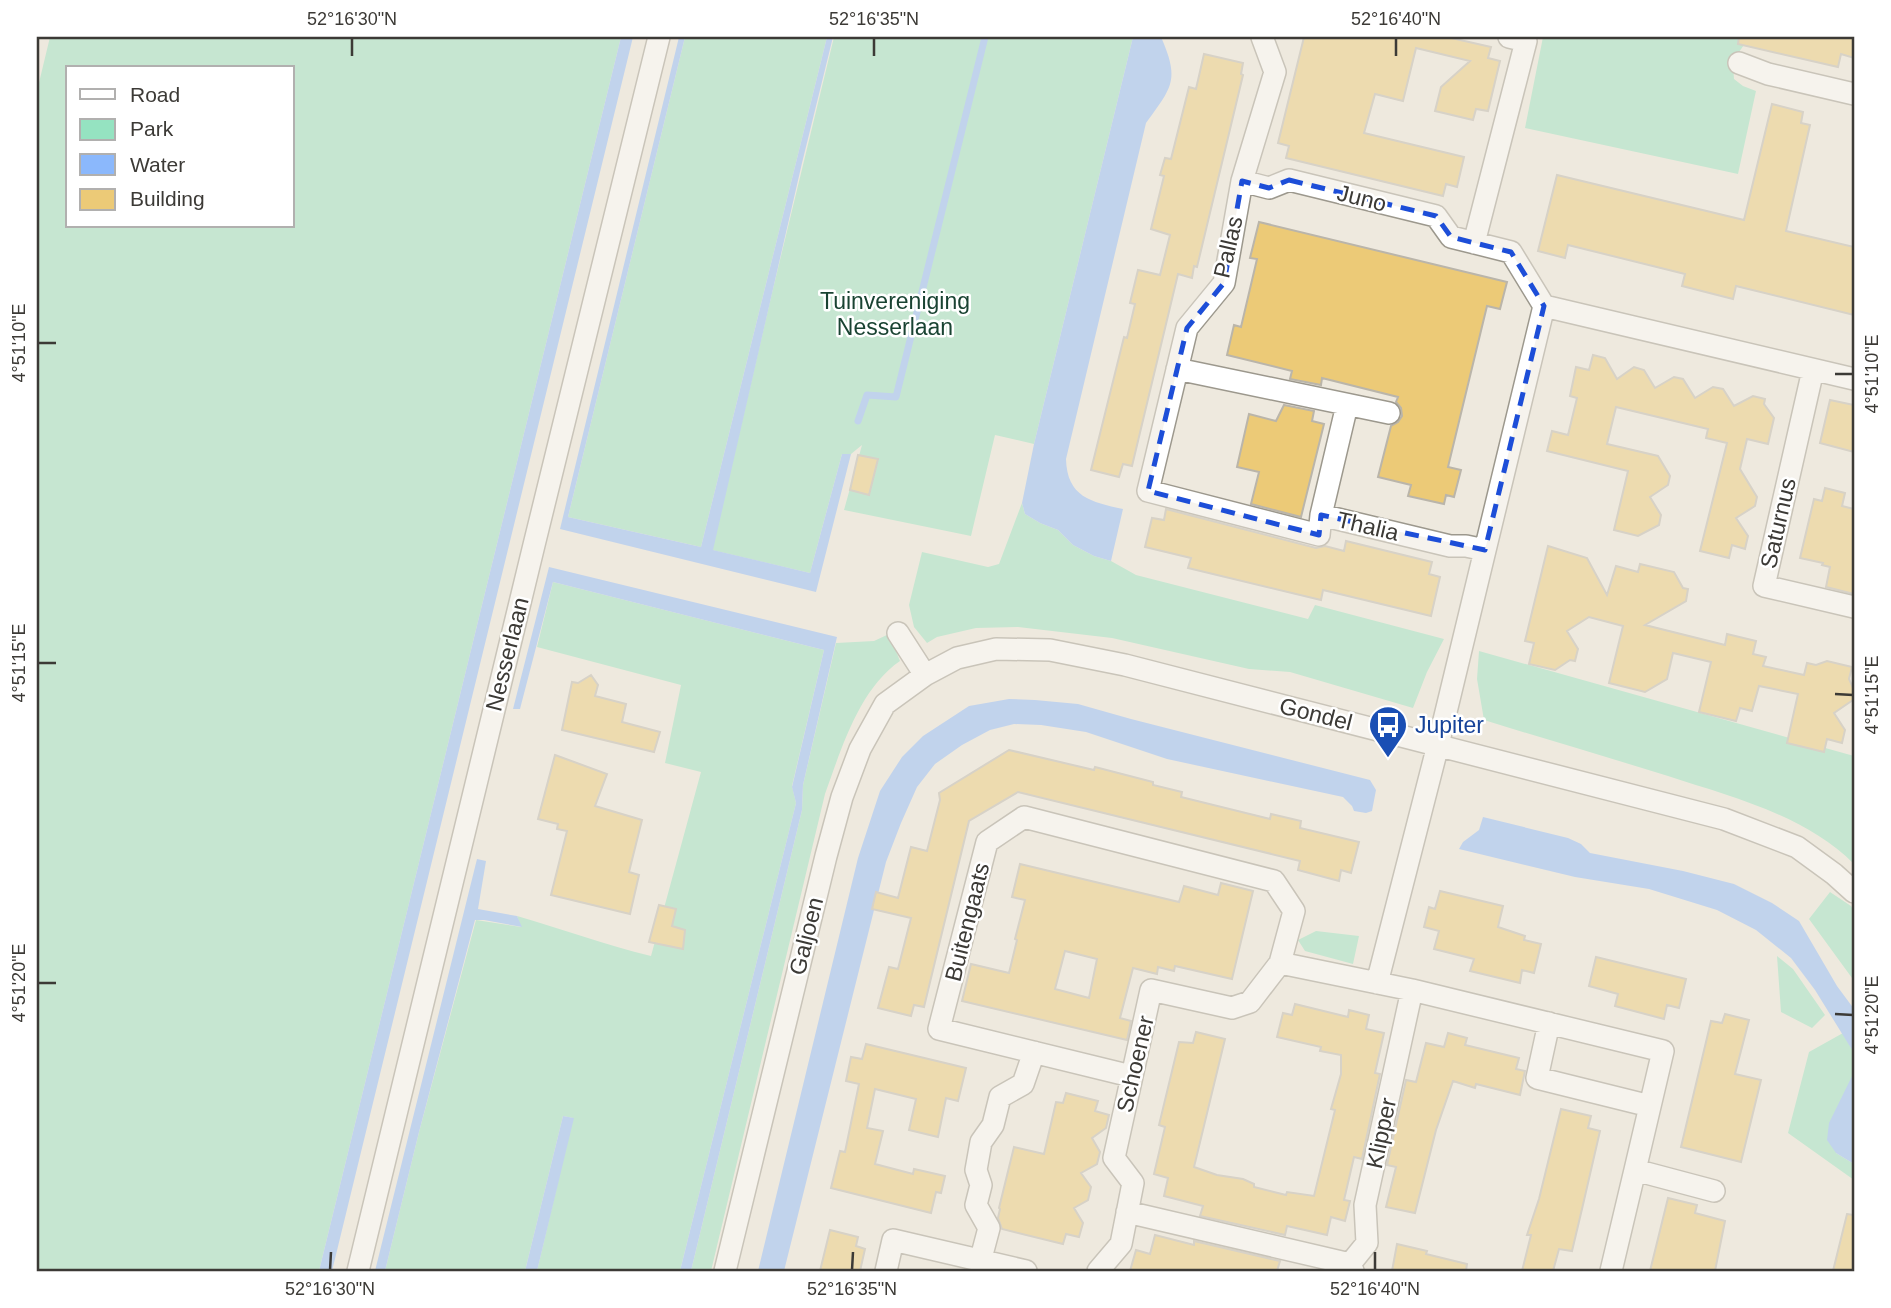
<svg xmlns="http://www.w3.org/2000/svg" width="1891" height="1308" font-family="Helvetica,sans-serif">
<rect width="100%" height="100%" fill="#eee9de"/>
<path fill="#95e3c1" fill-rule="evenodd" d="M50,37H621L319,1271H37V91ZM68,68H292V226H68Z
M685,37H827L701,547L568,517Z
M834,37H1133L1034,444L995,435L971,536L844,510L862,445L851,454H842L810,573L712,550L772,293Z
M1543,37H1749C1738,56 1732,55 1734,79L1743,86L1756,91L1738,174L1525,128Z
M1022,503L1025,514L1040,523L1058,530L1073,545L1094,556L1111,561L1136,575L1308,619L1315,605L1444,639L1427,672L1413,708L1290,672L1249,669L1112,638L1018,627L976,628L937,637L927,643L914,627L909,605L922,552L988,567L999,564Z
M553,582L824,650L792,786L796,803L680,1271H537L573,1118L563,1116L525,1271H385L419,1132L476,920L521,927L517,916C562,929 606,945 651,956L701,772L665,763L681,685L537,647Z
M889,634L900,661C859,689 841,750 825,794L711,1271H691L802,810L803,785L836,643L874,641Z
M1479,651L1854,756V864C1805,815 1732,797 1668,776C1607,757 1545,739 1484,720L1477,679Z
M1830,892L1851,906L1854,911V978H1852L1809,919Z
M1316,931L1359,936L1353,964L1305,951L1298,940Z
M1777,956L1793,969L1825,1015L1812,1028L1781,1012Z
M1843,1033L1854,1053V1072L1847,1089L1836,1153L1854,1164V1180L1788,1133L1809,1052Z"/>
<path fill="#8bb8fc" d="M621,37H633L332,1271H319Z
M679,37H685L568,517L701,547L827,37H833L802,163L713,550L810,573L842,454H851L816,592L560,529Z
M1133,37H1161C1180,80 1172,87 1146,123L1066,459C1067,497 1091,502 1123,509L1111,561L1094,556L1073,545L1058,530L1040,523L1025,514L1022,503L1034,444Z
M549,567L837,637L803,785L802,810L691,1271H680L796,803L792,787L824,650L553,582L520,709H513Z
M1009,699L1035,700L1078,704L1131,719L1370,780L1376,790L1372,811L1366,813L1354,811L1352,806L1343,797L1167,759L1086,732L1041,725L1014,724L990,730L962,745L935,764L917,787L901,823L886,862L784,1271H758L858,858L880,791L902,757L923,736L969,706Z
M1483,817L1568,838L1581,844L1590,853L1683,871L1734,884L1772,903L1799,921L1837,986L1854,1009V1053L1815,990L1791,958L1756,930L1717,910L1649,889L1575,877L1459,849L1463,842L1479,830Z
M477,859L486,861L478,909L517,916L522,927L484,920H475L419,1132L385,1271H375Z
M1854,1072V1164L1836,1153L1827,1140L1829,1123Z
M563,1116L574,1118L537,1271H525Z"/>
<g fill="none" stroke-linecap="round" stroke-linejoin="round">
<path stroke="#8bb8fc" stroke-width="7" d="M858,421L867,395L896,397L985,37"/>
</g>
<path fill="#ecca77" stroke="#bab5aa" stroke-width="2" fill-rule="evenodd" d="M1304,37H1447L1491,47L1488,58L1500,61L1488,111L1476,109L1473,120L1435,111L1441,87L1470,61L1416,48L1403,101L1375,94L1364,133L1464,157L1457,187L1446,184L1443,196L1286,158L1289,146L1278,143Z
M1739,37H1854V58L1841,54L1838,67L1738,44Z
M1204,54L1243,63L1241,74L1243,75L1197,267L1194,266L1192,278L1178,274L1132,466L1123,464L1119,477L1091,470L1124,337L1127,338L1135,304L1130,303L1138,270L1160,275L1170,235L1151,229L1164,176L1160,175L1165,158L1171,159L1189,87L1196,89Z
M1772,104L1803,112L1801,123L1810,125L1786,231L1854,247V315L1736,286L1733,299L1682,286L1685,274L1568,245L1565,258L1538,251L1557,175L1744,220Z
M1259,222L1507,282L1500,309L1487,306L1448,467L1461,470L1454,497L1446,495L1444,504L1408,496L1411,485L1378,477L1391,426L1398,422L1402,416L1401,408L1396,402L1398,397L1322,378L1321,385L1290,379L1292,371L1227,355L1234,325L1241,327L1257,259L1250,258Z
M1593,355L1605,358L1617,379L1634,367L1644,370L1655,388L1674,377L1683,379L1695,398L1713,387L1723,389L1734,406L1753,396L1765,399L1764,404L1774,418L1768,444L1747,439L1740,469L1757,497L1755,506L1736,518L1748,536L1745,549L1732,545L1729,558L1700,551L1727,443L1706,438L1708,429L1616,407L1607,444L1658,456L1670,476L1668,485L1650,497L1661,515L1659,525L1638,536L1614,530L1628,471L1547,451L1552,431L1568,435L1577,398L1570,396L1576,367L1589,370Z
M1830,400L1854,405V452L1820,443Z
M1284,405L1314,411L1312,421L1324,424L1301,517L1251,504L1259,472L1237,467L1249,414L1276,421Z
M858,455L878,459L869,495L850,490Z
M1825,488L1845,493L1842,506L1854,509V594L1826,587L1830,567L1822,565L1823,563L1800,558L1814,499L1822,501Z
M1166,509L1316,548L1325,546L1344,551L1346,541L1432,562L1429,574L1440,577L1431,616L1323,590L1321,600L1188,568L1191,558L1145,547L1152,518L1164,520Z
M1548,546L1587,558L1607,595L1616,566L1638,572L1640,564L1674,572L1683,588L1688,589L1686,601L1645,625L1725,645L1727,634L1756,641L1753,654L1766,657L1763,666L1804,675L1807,663L1816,665L1827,661L1852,667L1849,679L1854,690L1853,700L1834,713L1845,730L1842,743L1827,739L1824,752L1787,743L1798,694L1759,686L1752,711L1740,708L1736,721L1699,712L1711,662L1673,653L1667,679L1645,692L1609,683L1623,626L1589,617L1567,631L1578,649L1575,661L1570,660L1555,670L1529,664L1534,643L1525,641Z
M591,675L598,685L595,696L626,704L622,722L660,732L654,752L562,730L572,682L578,683Z
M1009,750L1094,770L1095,767L1153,782V785L1182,792L1181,797L1270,819L1271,814L1301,821L1300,828L1359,842L1351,873L1341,870L1339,881L1298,870L1300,861L1018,792L969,821L924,1007L914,1005L911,1016L878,1008L889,967L898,969L911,918L872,909L876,892L898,898L911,847L927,851L940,800L939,793Z
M555,755L607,774L595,806L642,820L629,872L639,875L630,914L551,895L567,831L557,829L558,824L538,819Z
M1020,864L1179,902L1184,886L1218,895L1221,883L1253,891L1232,979L1175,966L1174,971L1158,967L1157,974L1133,968L1120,1018L1131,1021L1127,1040L962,1001L971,964L1009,973L1017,940L1015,939L1025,900L1012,897ZM1065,951L1097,959L1089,998L1055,989Z
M1440,891L1503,906L1498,927L1525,936L1524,940L1541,944L1534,973L1522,970L1520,983L1470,971L1474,959L1434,949L1439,931L1424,927L1429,907L1435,909Z
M659,905L676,909L672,926L685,930L683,949L649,942Z
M1596,957L1686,979L1679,1008L1667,1005L1664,1019L1615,1006L1618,994L1589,986Z
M1295,1004L1348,1017L1349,1010L1369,1015L1366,1029L1384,1033L1375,1073L1380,1074L1362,1159L1354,1157L1344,1200L1350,1201L1345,1221L1331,1217L1327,1235L1287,1226L1285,1235L1200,1216L1203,1206L1164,1196L1168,1178L1154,1174L1165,1127L1159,1125L1179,1042L1193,1043L1196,1032L1225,1039L1194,1167L1217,1175L1243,1179L1254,1184V1187L1286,1195L1287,1192L1314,1196L1335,1110L1331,1109L1341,1074V1055L1320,1051L1321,1047L1277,1037L1283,1013L1292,1015Z
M1725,1014L1749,1020L1735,1074L1761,1080L1741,1162L1681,1147L1711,1021L1722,1023Z
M1448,1033L1467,1038L1465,1045L1519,1058L1516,1069L1525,1071L1520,1095L1476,1084L1475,1088L1453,1081L1436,1130L1415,1213L1386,1207L1396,1167L1387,1165L1406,1080L1416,1082L1426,1043L1444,1047Z
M866,1044L966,1068L958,1101L946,1098L938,1137L909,1130L916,1099L875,1089L867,1128L883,1131L875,1164L913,1174L914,1169L945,1176L941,1193L936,1192L931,1213L831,1188L840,1151L845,1152L859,1084L846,1081L851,1057L862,1059Z
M1066,1093L1098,1101L1095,1111L1109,1115L1106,1128L1092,1138L1100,1152L1097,1164L1081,1173L1091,1187L1088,1200L1074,1208L1083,1223L1079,1237L1066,1234L1063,1244L1002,1229L998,1218L1000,1209L999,1208L1014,1147L1044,1154L1056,1102L1063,1103Z
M1561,1109L1591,1116L1588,1128L1600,1131L1582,1209L1572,1251L1559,1249L1553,1271H1522L1531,1235H1527L1539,1199Z
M1668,1198L1697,1205L1695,1213L1725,1221L1715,1271H1650Z
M1847,1214L1854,1215V1271H1833Z
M830,1230L858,1237L856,1246L865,1249L860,1271H820Z
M1155,1235L1194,1245V1241L1280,1261L1277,1271H1130L1136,1250L1150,1254Z
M1397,1244L1427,1251L1426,1254L1467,1264L1466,1271H1392Z"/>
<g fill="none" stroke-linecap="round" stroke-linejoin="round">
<defs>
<path id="minor" d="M1262,37L1275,72L1242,181L1224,283L1187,328L1148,491L1319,535L1321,515
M1739,63L1768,74L1854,94
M1242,181L1269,188L1289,180L1436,216L1451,237L1511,252L1544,306L1854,379
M1474,243L1526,41L1509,37
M1177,369L1389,413
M1813,370L1764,586L1854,607
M1347,405L1321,515L1450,546H1466L1485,550
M898,633L925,675
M1377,983L1438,745L1544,306
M1549,1023L1537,1078L1650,1106
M1131,1076L939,1029L987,842L1024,817L1274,881L1294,911L1280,963
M1127,1212L1350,1264
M980,1262L989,1228L976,1205L981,1185L976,1170L981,1142L993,1125L1000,1097L1023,1084L1034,1052
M358,1271L534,545L659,37
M725,1271L826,856L842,797L860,749L885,704L925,675L957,658L996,649L1050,650L1125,665L1724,819L1797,847L1834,874L1854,892
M886,1271L893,1240L1026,1271
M1098,1271L1121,1244L1133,1183L1114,1158L1151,990L1232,1008L1250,1002L1280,963L1412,990L1663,1051L1635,1170
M1353,1271L1350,1264L1367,1243L1365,1205L1412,990
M1611,1271L1635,1170L1714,1191"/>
</defs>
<use href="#minor" stroke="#9c988d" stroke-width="24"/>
<use href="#minor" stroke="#fff" stroke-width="21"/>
</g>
<path d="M0 0H1891V1308H0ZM1289,180L1436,216L1451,237L1511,252L1544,306L1485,550L1321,515L1319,535L1148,491L1187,328L1224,283L1242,181L1269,188Z" fill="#eee9de" fill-opacity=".55" fill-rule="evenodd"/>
<path fill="none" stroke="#1d4ed8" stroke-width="5" stroke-dasharray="14 9" stroke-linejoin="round" d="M1289,180L1436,216L1451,237L1511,252L1544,306L1485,550L1321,515L1319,535L1148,491L1187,328L1224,283L1242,181L1269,188Z"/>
<path fill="none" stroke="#3c3a36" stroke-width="2.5" d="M352,56V38M874,56V38M1396,56V38M38,343H56M1835,374H1853M38,663H56M1835,694L1853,695M38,983H56M1835,1014L1853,1015M330,1270L331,1252M852,1270L853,1252M1375,1270V1252"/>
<defs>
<symbol id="bus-pin" viewBox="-11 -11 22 30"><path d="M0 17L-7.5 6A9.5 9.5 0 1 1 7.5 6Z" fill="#1a4fb4" stroke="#fff"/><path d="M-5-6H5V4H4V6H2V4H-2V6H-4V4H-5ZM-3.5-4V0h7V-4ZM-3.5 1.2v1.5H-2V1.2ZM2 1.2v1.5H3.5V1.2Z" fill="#fff"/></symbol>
</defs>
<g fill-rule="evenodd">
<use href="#bus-pin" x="1366" y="703" width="44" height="60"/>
</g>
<g text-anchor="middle" stroke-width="5" stroke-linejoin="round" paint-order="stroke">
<g font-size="23" fill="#3c3a36" stroke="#fff">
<text transform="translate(1362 198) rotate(14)" y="8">Juno</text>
<text transform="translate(1228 247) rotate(-77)" y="8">Pallas</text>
<text transform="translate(1778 523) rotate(-77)" y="8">Saturnus</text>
<text transform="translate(1368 526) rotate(13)" y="8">Thalia</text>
<text transform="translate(507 654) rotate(-76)" y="8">Nesserlaan</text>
<text transform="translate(1316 714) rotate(14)" y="8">Gondel</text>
<text transform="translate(967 922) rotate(-76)" y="8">Buitengaats</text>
<text transform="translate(806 936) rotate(-76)" y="8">Galjoen</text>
<text transform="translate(1135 1064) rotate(-77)" y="8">Schoener</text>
<text transform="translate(1381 1133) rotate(-78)" y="8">Klipper</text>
</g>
<g font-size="23" fill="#194332" stroke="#fff">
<text x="895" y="309">Tuinvereniging<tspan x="895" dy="26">Nesserlaan</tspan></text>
</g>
<g font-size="23" fill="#164399" stroke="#fff" text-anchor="start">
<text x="1415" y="733">Jupiter</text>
</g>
</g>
<rect width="1891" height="1308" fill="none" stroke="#ffffff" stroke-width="77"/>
<rect x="66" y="66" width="228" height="161" fill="#ffffff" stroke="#b1b0af" stroke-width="2"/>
<rect x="80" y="89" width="35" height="10" fill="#ffffff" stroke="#b1b0af" stroke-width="2"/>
<text x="130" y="102" font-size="21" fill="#3c3a36">Road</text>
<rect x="80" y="119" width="35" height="21" fill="#95e3c1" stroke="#b1b0af" stroke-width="2"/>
<text x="130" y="136" font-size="21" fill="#3c3a36">Park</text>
<rect x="80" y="154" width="35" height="21" fill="#8bb8fc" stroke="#b1b0af" stroke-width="2"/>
<text x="130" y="172" font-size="21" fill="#3c3a36">Water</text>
<rect x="80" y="189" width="35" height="21" fill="#ecca77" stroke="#b1b0af" stroke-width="2"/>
<text x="130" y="206" font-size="21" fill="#3c3a36">Building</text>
<rect x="38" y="38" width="1815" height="1232" fill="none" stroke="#3c3a36" stroke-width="2.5"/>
<g font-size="18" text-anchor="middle" fill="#3c3a36">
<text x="352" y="25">52°16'30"N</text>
<text x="874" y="25">52°16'35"N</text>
<text x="1396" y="25">52°16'40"N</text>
<text transform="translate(19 343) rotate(-90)" y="6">4°51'10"E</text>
<text transform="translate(1872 374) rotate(-90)" y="6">4°51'10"E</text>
<text transform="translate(19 663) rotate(-90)" y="6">4°51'15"E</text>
<text transform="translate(1872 695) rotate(-90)" y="6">4°51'15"E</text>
<text transform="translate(19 983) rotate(-90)" y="6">4°51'20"E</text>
<text transform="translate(1872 1015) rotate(-90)" y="6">4°51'20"E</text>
<text x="330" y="1295">52°16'30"N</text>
<text x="852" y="1295">52°16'35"N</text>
<text x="1375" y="1295">52°16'40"N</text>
</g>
</svg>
